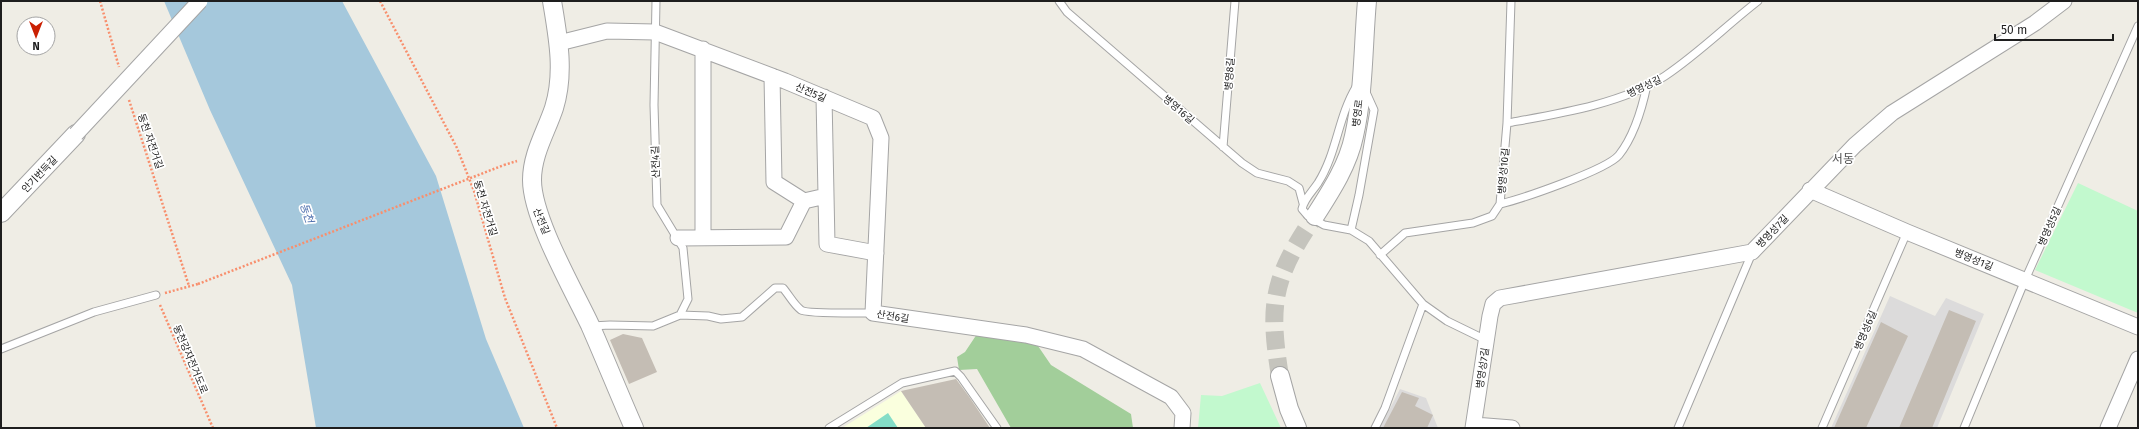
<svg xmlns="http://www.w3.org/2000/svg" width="2139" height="429" font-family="'Fira Sans','Noto Sans KR',sans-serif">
<rect width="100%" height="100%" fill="#efede5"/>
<path fill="#dcdbdb" d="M1890,296L1935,316L1946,298L1984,314L1937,428H1831Z
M1400,389L1426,398L1438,428H1380Z"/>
<path fill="#faffde" d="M901,391L926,428H842Z"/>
<path fill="#a2ce9a" d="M977,334L1019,339L1038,346L1051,365L1131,414L1133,428H1011L977,369L959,370L957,357L965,352Z"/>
<path fill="#c2f9ce" d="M2078,183L2138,211V313L2035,270Z
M1260,383L1281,428H1198L1201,395L1222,396Z"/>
<path fill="#84ddc7" d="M888,413L898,428H866Z"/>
<path fill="#a5c8dc" d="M164,1H342L436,176L486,339L524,428H316L292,285L210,110Z"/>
<path fill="#c4bdb4" d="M1949,310L1976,321L1932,428H1899Z
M1881,322L1908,336L1866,428H1834Z
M623,334L642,338L657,372L629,384L610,340Z
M956,379L970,398L990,428H926L901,391Z
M1402,392L1419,398L1415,406L1433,415L1427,428H1383Z"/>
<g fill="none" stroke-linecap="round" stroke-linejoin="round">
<path stroke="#c5c4bd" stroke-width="18" stroke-dasharray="18 9" stroke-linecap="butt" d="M1280,376C1268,303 1273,277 1315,216"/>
<defs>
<path id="service" d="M656,1L654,105L657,205L683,248L688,299L680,315
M1059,1L1067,12L1242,163L1257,173L1288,181L1299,188L1303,203
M1356,87C1338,117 1337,153 1318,183C1312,192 1304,199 1302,209L1308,216L1324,225L1351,230L1369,241L1423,304L1447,321L1486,340
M1507,123C1557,114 1622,104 1665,76C1698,54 1727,25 1758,1
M1223,147L1235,1
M1500,204C1521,199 1607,170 1619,155C1634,136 1642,109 1647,85
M1351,230L1359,195L1374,110L1365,90
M1380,255L1405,233L1473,223L1492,216L1500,204L1507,123L1511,1
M592,326L610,325L653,326L680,315L708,316L721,319L742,317L775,288H783C789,295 794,305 801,310C806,314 862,313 873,313
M1,349L94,312L156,295
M829,428L902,383L955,371L961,377L997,428
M1375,428L1385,408L1423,304
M1678,428L1752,253
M1822,428L1907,232
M1964,428L2025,280L2138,26"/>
<path id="minor" d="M559,43L607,31L655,32L785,81L873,118L881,138L873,313L1026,335L1083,349L1171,397L1183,413L1182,428
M772,76L774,182L804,201
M824,97L827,244L876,253
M1810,190L1907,232L2138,327
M678,238L786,237L804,201L826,196
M703,238V49
M1474,425L1512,428
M1473,428L1490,316L1493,304L1500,298L1752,252L1855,145L1892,113L2035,23L2064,1
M2108,428L2138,359"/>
<path id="tertiary" d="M552,1C558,37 565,73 554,108C546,132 532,154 532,180C532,218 573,289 590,325C605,359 619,394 634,428
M1,213L76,134
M1315,216C1331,191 1348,165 1354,136C1364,92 1363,45 1367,1
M1280,376L1289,409L1297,428"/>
</defs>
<use href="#service" stroke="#a5a5a5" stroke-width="9"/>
<use href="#minor" stroke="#a5a5a5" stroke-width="17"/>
<use href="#tertiary" stroke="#a5a5a5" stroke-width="20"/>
<path stroke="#f88f6d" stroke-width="2.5" stroke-dasharray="2 2" stroke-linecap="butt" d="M100,1L119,67
M380,1L457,148L474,191L505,298L557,428
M129,100L189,286
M504,165L517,161
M165,293L198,284
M160,305L213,428"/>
<use href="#service" stroke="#fff" stroke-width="7"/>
<use href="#minor" stroke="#fff" stroke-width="15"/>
<use href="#tertiary" stroke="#fff" stroke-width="18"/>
<defs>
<path id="minor-bridge" d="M76,134L200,1"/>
</defs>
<use href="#minor-bridge" stroke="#a5a5a5" stroke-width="17" stroke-linecap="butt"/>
<path stroke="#f88f6d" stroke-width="2.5" stroke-dasharray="2 2" stroke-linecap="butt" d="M198,284L504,165"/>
<use href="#minor-bridge" stroke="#fff" stroke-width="15"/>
</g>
<g text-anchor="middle" stroke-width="3.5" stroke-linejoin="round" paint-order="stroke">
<g font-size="10" fill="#1e1e1e" stroke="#fff">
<text transform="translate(1229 74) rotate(-86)" y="4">병영8길</text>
<text transform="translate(1644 86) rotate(-25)" y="4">병영성길</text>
<text transform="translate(811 92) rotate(23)" y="4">산전5길</text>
<text transform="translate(1179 109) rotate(41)" y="4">병영16길</text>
<text transform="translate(1357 113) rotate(-83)" y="4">병영로</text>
<text transform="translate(151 141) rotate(71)" y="4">동천 자전거길</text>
<text transform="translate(655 162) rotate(-92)" y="4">산전4길</text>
<text transform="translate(1503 171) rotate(-85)" y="4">병영성10길</text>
<text transform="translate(39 174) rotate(-46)" y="4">안기번득길</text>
<text transform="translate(486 208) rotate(73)" y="4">동천 자전거길</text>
<text transform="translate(542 221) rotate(68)" y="4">산전길</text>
<text transform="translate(2049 226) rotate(-66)" y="4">병영성5길</text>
<text transform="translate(1772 231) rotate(-46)" y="4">병영성7길</text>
<text transform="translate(1974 259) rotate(22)" y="4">병영성1길</text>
<text transform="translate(893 316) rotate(9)" y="4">산전6길</text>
<text transform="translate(1865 330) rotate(-67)" y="4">병영성6길</text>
<text transform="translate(191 359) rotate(67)" y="4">동천강자전거도로</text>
<text transform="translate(1482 368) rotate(-82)" y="4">병영성7길</text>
</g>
<g font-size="11" font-style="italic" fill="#4c6ead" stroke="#fff">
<text transform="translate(307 213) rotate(71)" y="4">동천</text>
</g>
<g font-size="12" fill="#515151" stroke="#fff">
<text x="1843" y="163">서동</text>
</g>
</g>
<rect width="2139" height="429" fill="none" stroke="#1e1e1e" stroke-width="4"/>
<g transform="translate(36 36) rotate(180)"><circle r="19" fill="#ffffff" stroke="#a5a5a5"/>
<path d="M0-3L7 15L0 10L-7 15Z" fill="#ca2003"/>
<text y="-6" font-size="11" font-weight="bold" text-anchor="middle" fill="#1e1e1e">N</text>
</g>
<path d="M1995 34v6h118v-6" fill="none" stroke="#1e1e1e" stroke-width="2"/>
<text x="2001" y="34" font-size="12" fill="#1e1e1e" stroke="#ffffff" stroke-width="3" paint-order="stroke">50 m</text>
</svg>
